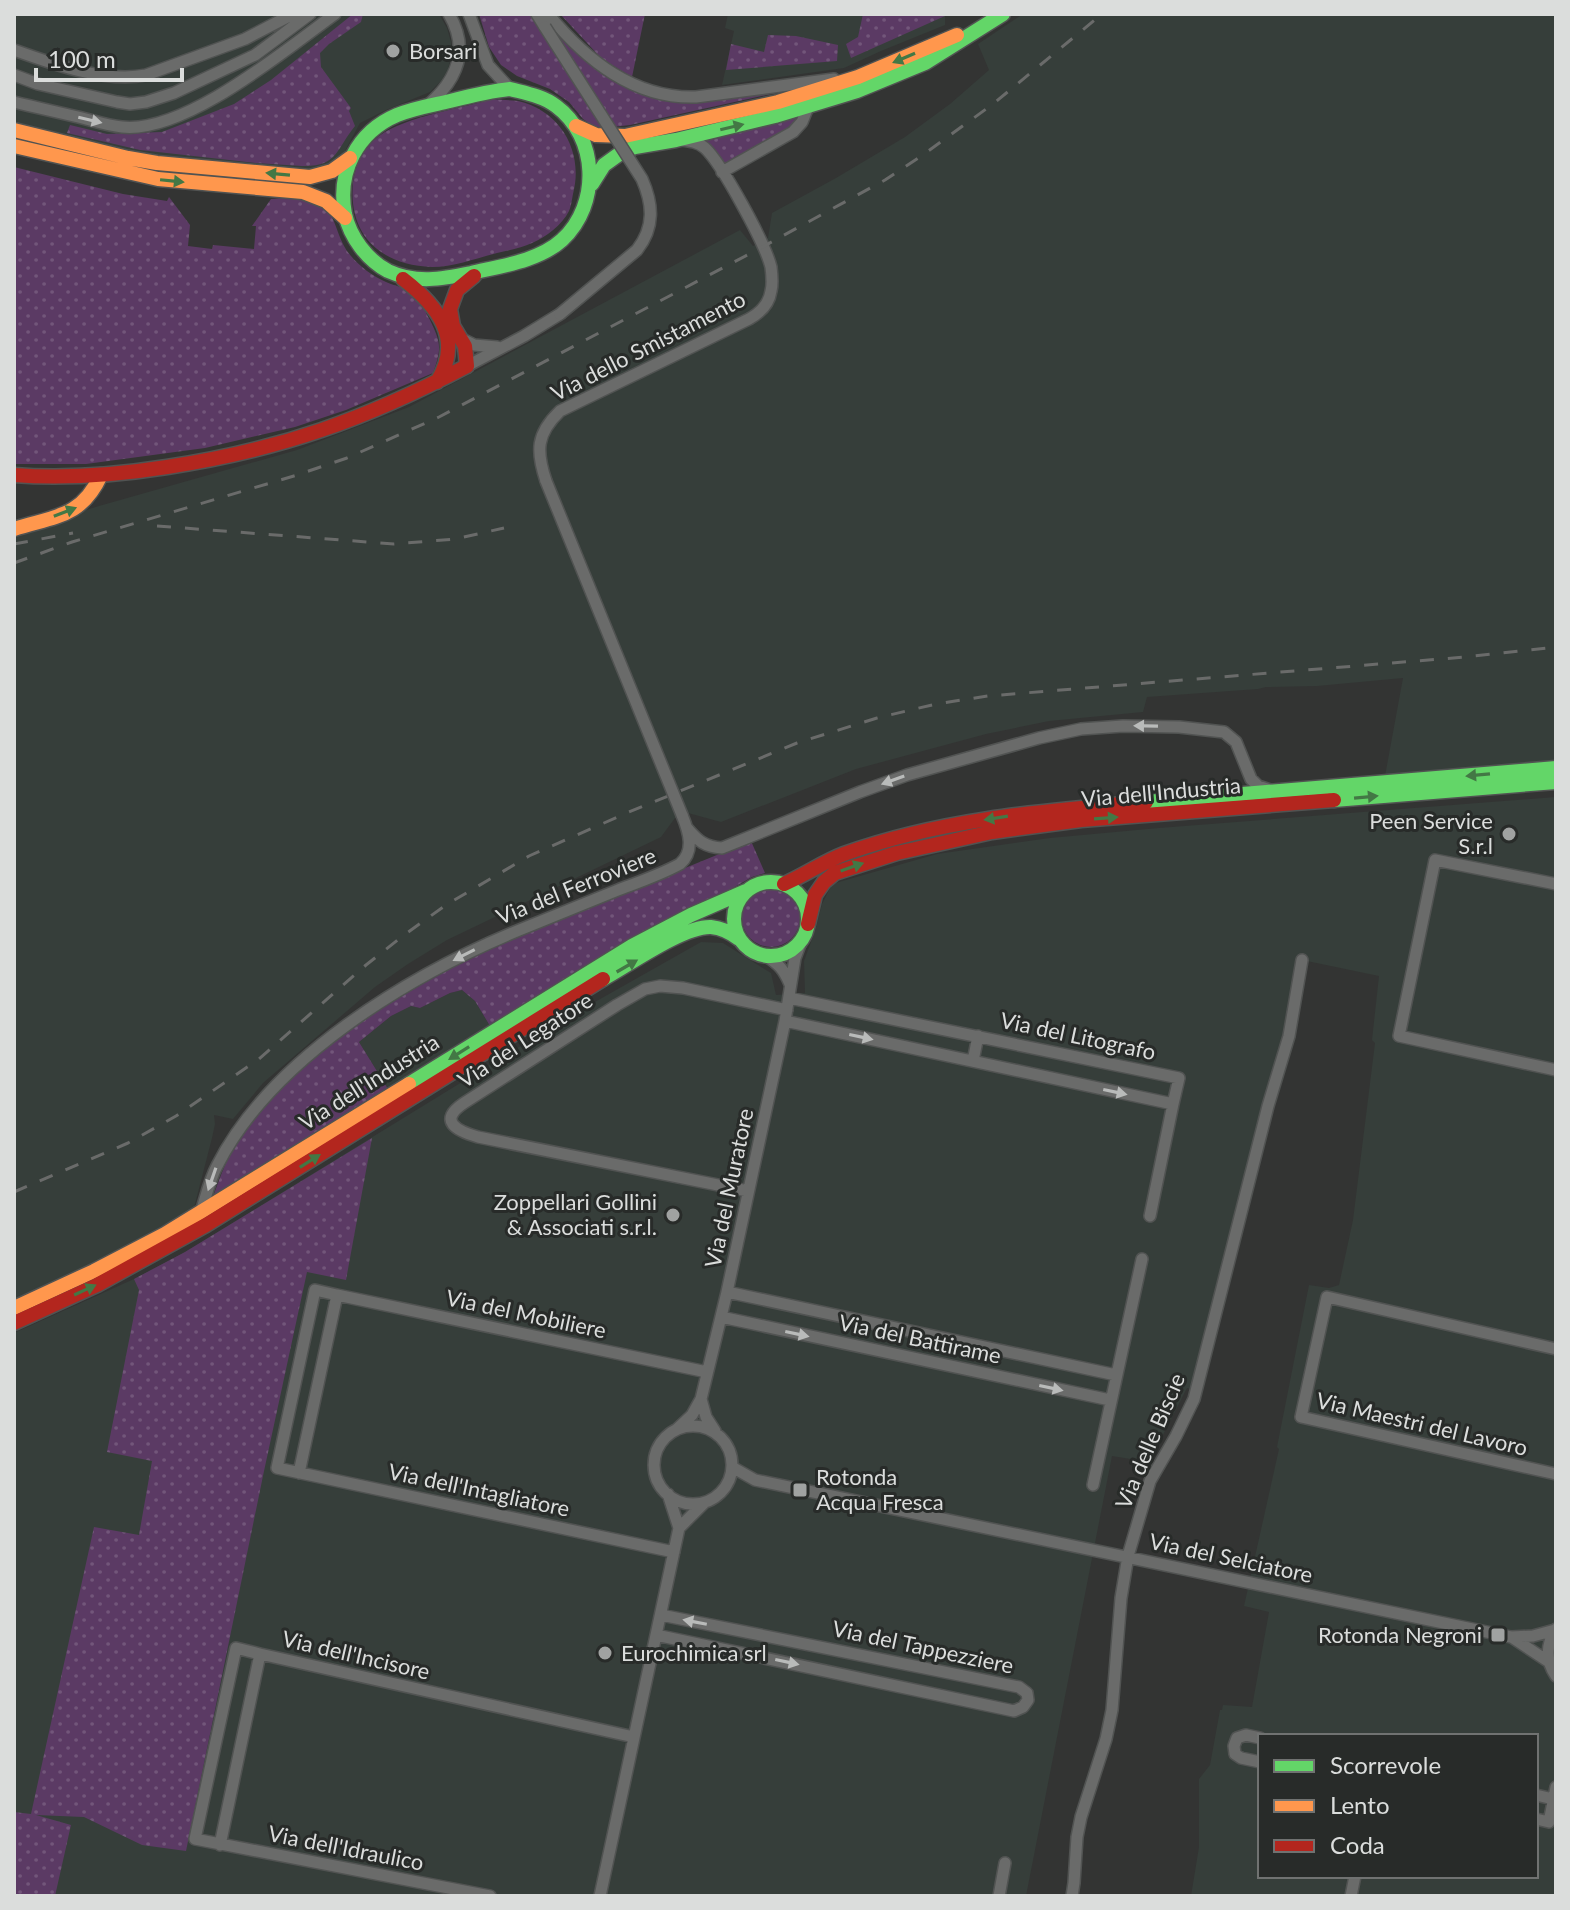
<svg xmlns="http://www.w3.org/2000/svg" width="1570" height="1910" font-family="Lato,sans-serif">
<defs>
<pattern id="grass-dots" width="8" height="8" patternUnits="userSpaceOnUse" patternTransform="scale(2)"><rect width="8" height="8" fill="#5b3a64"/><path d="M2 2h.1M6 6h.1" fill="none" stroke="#72567a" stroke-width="1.8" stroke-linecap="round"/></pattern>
</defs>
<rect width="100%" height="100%" fill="#333433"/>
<path fill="#363e3a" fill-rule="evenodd" d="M14,14H439L447,28L451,42V56L448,70L441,81L430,92L386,110L360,123L340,160L322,172H298L134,153L14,123Z
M728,14H945V25L881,51L844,68L722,85L734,31L725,28Z
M1023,14H1556V762L1385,776L1403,678L1317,686L1266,687L1258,689L1147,697L1143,712L1049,721L986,734L856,769L721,822L688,813L675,818L661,837L447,940L408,964L375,987L263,1083L233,1119L214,1115L215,1124L212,1138L194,1208L123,1249L14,1301V532L99,506L297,450L409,407L740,230L753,246L768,238L772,213L836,178L905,137L950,104L989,70L978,44Z
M1556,797V1896H1191L1199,1847V1779L1210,1765L1220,1710H1222L1223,1705L1252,1707L1269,1612L1244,1606L1279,1449L1277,1447L1309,1285L1329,1288L1339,1285L1353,1220L1375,1043L1372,1040L1379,976L1302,960L1294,1011L1194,1390L1187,1388L1149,1462L1112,1456L1026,1896H14V1333L134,1279L185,1252L563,1020L701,942L723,943L771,973L776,995L805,993L804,961L815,931L822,904L832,884L937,854L1050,838L1159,828ZM1260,1736H1536V1876H1260Z
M462,990L475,1001L490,1026L388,1089L359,1042L391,1016L411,1006L420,1008L450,993Z"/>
<path fill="url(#grass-dots)" d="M353,14H363L361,22L329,44L320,53L321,67L351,108L349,111L355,126C336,149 338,167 302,166L256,163L140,150L67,133L70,125L107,134L162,132L234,104L271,80Z
M479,14H539L603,75L629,88L665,99L798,88L630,125L604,128L593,126L583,119L569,102L550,89L517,76L501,65L489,47Z
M560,14H645L632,77L602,59Z
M863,14H945V16L851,58L846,44L858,37Z
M768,35L796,36L838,45L837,61L726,70L731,44L764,52Z
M493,99C501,100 510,100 518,101C561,111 584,152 573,194C572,199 571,207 569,211C562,225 546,237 532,243C522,248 509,250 497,253C477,258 454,267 432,267C381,265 348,236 353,183C355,165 364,147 379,136C405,117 461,108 493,99Z
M797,115L799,118L786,131L727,162L721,163L698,139Z
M14,167L123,194L167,201L169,197L190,225L188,246L212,249L213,245L254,249L256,226H252L271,199C288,197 318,196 329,212C338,226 339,243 351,256C359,266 374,277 386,282C397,287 410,288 419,298C423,304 426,314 430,320C441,343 442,348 433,373L346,410L295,427L205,448L86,464H14Z
M751,841L765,873L752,877L490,1026L475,1001L462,990L450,993L420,1008L411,1006L391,1016L359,1042L388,1089L213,1197C219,1180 225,1162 235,1147C293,1055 393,998 487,949Z
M742 918a29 29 0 1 1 58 0a29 29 0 1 1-58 0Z
M372,1138L346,1280L307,1272L264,1471L186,1851L142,1845L84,1817L36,1815L71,1825L55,1896H14V1812L31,1814L94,1527L139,1535L152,1461L107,1452L139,1290L134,1279L185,1252Z"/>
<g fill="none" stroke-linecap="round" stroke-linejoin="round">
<defs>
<path id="street" d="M469,14L488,65L510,89
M537,14L545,27
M548,14C586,60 634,99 696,97L834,79
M14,50C53,64 105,83 146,75L245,39L293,14
M14,75L38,84L117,102L130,104L146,102L174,93L255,55L310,14
M14,102C38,108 62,113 86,119C97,122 110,126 122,127C185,134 285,50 335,14
M428,105C457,80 470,50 449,14
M722,172L793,132L802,122L808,107
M462,339L474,345L497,347
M467,366L524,336L560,314
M546,481C536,451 536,434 560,411L749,319C760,313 769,305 771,291C773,284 772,275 771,267C765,243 722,164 705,148C698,142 690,141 682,140
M687,828C698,841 705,847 722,848L860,792L907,775L1039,738L1081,729L1123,726L1179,727L1224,732L1236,742L1251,779L1258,786L1270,790
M1556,884L1435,860L1399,1036L1556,1070
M766,956C779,964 784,970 790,984
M785,1021L1173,1104L1179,1078L789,998
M973,1061L978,1036
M748,1191L478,1137C457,1131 437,1121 464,1103L617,1005L645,989L660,986L683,988L787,1010
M201,1212C206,1197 209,1181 217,1166C271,1059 408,976 517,931C551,917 584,904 618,890C639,882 660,875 680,864C695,851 689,832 682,815
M1150,1216L1173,1104
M727,1292L1116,1375
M337,1295L315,1290L277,1468L674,1552
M721,1317L1110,1400
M1556,1349L1327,1297L1301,1417L1556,1474
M701,1399L706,1417L715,1431
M654 1465a39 39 0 1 1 78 0a39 39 0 1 1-78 0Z
M677,1429L692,1415L701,1399L727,1292L785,1021L795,958L801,942
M732,1467L755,1480L1511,1637L1533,1636L1555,1630
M299,1473L337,1295L707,1372
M1093,1485L1142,1259
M679,1528L704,1503
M1556,1629C1546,1645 1545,1660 1556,1676
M656,1635L1014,1711L1023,1707L1028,1700L1027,1693L1019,1687L661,1615
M1513,1638L1549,1662
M260,1654L236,1648L195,1839L490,1896
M1260,1738L1246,1735L1237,1738L1234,1746L1235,1754L1241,1758L1260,1762
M1536,1795L1553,1799
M1536,1819L1549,1822L1556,1787
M220,1845L260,1654L634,1737
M600,1896L679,1528L668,1494
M999,1896L1005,1863
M1072,1896L1074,1883L1077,1837L1081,1817L1106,1739L1112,1710L1121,1598L1128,1556L1150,1481L1176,1436L1194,1399L1268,1106L1289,1036L1302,960
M1351,1896L1355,1876"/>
<path id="fast" d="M510,89C525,93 543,96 556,106C598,137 601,204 562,240C539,261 501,266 471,273C442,279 416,284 388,271C367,260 350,237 345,214C337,172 357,132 397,115C414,108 433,105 450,101C470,96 490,91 510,89Z
M592,184L604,165L622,152L635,147L676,140L775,116L857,91L925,63L1003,14
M1334,800L1556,782
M1146,802L1556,768
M734 919a37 37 0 1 1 74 0a37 37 0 1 1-74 0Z
M603,979C629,965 683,926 711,927C722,928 730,932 739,939
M409,1084L632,946L691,915L746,891"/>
<path id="slow" d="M576,126L596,135L625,136L778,102L858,77L957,35
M14,130L128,158L157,163L310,177L332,171L350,158
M14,146L158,179L303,192L326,201L345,218
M14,529C55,516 81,518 101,475
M14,1308L94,1271L165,1234L409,1084"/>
<path id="jam" d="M403,279C438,306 464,339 437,382
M467,366L465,346L453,326L450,309L457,290L474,276
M14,475C65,479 116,475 167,467C280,450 366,419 467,366
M784,884C805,875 823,862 844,854C941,819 1044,811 1146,802
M808,924L815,895L824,882L835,873L897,853L992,832L1081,820L1334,800
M14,1323L97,1285L206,1225L603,979"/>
</defs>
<use href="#street" stroke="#515352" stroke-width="14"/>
<use href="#fast" stroke="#515352" stroke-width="17"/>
<use href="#slow" stroke="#515352" stroke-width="17"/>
<use href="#jam" stroke="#515352" stroke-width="17"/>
<use href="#street" stroke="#6a6b6a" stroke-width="11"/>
<use href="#fast" stroke="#63d668" stroke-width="14"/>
<use href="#slow" stroke="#ff974d" stroke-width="14"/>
<use href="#jam" stroke="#b3261e" stroke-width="14"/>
<path stroke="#6a6b6a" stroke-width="3" stroke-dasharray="14 14" stroke-linecap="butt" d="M157,526L394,544L455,539L504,528
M14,544L73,533
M14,563L72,542L297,475L347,458L439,417L755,251L885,180L920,157L993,104L1102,14
M14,1192L128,1143L176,1116L259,1059L366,965L404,935L446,905L529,856L629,812L797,743L877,718L936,704L988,696L1465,657L1556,647"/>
<defs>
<path id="street-bridge" d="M545,27L642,179C653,204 655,227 637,250L560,314
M546,481L682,815"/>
</defs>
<use href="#street-bridge" stroke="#515352" stroke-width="14" stroke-linecap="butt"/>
<use href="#street-bridge" stroke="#6a6b6a" stroke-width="11"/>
</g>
<defs><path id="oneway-solid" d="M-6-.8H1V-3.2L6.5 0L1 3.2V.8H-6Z" transform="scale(2)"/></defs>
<g fill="#437845">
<use href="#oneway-solid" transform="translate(904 58) rotate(157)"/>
<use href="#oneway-solid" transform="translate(732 127) rotate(-13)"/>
<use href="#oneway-solid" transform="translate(278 174) rotate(-175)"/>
<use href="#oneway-solid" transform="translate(172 181) rotate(6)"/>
<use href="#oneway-solid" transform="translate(65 512) rotate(-21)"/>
<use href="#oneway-solid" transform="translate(1478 775) rotate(175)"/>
<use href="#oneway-solid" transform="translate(1366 797) rotate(-5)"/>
<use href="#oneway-solid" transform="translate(996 818) rotate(171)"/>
<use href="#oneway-solid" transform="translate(1106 818) rotate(-4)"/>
<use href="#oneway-solid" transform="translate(852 867) rotate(-19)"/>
<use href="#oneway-solid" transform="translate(627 966) rotate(-30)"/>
<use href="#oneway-solid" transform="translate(459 1053) rotate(148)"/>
<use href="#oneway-solid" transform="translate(310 1161) rotate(-32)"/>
<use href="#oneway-solid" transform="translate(85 1290) rotate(-25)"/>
</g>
<g fill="#b9bbba">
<use href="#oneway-solid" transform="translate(90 120) rotate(13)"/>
<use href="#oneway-solid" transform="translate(1146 726) rotate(-179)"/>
<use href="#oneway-solid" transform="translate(893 780) rotate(160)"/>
<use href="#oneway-solid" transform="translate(464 955) rotate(153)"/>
<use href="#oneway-solid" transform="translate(861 1037) rotate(12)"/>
<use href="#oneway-solid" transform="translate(1115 1092) rotate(12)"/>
<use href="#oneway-solid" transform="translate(212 1179) rotate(109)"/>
<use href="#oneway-solid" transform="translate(797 1334) rotate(12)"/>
<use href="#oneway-solid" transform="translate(1051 1388) rotate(12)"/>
<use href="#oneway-solid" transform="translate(695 1622) rotate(-169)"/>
<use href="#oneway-solid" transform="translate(787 1662) rotate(12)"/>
</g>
<g fill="#a0a2a1" stroke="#282b29" stroke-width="3">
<circle cx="393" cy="51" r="8"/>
<circle cx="1509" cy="834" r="8"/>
<circle cx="673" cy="1215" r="8"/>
<rect x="792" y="1482" width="16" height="16" rx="4"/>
<rect x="1490" y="1627" width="16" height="16" rx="4"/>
<circle cx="605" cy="1653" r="8"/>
</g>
<g text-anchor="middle" stroke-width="6" stroke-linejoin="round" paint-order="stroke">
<g font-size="22" fill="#dbdddc" stroke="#282b29" text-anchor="start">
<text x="409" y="59">Borsari</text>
<text x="1493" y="829" text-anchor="end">Peen Service<tspan x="1493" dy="25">S.r.l</tspan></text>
<text x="657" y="1210" text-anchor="end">Zoppellari Gollini<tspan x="657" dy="25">&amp; Associati s.r.l.</tspan></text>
<text x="816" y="1485">Rotonda<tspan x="816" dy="25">Acqua Fresca</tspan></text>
<text x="1482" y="1643" text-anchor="end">Rotonda Negroni</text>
<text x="621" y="1661">Eurochimica srl</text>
</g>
<g font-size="22" fill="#dbdddc" stroke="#282b29">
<text transform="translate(648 346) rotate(-27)" y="8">Via dello Smistamento</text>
<text transform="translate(1161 792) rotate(-5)" y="8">Via dell'Industria</text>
<text transform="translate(576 886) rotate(-22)" y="8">Via del Ferroviere</text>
<text transform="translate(1078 1036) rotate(12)" y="8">Via del Litografo</text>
<text transform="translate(525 1040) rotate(-33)" y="8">Via del Legatore</text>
<text transform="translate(369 1082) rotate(-32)" y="8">Via dell'Industria</text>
<text transform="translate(729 1188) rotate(-78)" y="8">Via del Muratore</text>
<text transform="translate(526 1314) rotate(12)" y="8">Via del Mobiliere</text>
<text transform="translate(920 1339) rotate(12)" y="8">Via del Battirame</text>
<text transform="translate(1422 1424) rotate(13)" y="8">Via Maestri del Lavoro</text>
<text transform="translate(1150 1441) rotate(-67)" y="8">Via delle Biscie</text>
<text transform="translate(479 1490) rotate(12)" y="8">Via dell'Intagliatore</text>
<text transform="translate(1231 1558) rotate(12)" y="8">Via del Selciatore</text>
<text transform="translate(923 1647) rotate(12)" y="8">Via del Tappezziere</text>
<text transform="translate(356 1655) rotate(13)" y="8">Via dell'Incisore</text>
<text transform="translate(346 1848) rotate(11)" y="8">Via dell'Idraulico</text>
</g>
</g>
<rect width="1570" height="1910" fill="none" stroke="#dbdddc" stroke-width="32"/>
<rect x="1258" y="1734" width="280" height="144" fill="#282b29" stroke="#707271" stroke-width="2"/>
<rect x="1274" y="1760" width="40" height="12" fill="#63d668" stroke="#707271" stroke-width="2"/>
<text x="1330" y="1774" font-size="24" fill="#dbdddc">Scorrevole</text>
<rect x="1274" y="1800" width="40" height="12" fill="#ff974d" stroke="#707271" stroke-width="2"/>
<text x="1330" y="1814" font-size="24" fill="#dbdddc">Lento</text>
<rect x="1274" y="1840" width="40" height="12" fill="#b3261e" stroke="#707271" stroke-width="2"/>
<text x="1330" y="1854" font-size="24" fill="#dbdddc">Coda</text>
<path d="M36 68v12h146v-12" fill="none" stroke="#dbdddc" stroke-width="4"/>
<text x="48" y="68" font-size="24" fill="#dbdddc" stroke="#282b29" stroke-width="6" paint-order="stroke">100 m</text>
</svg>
